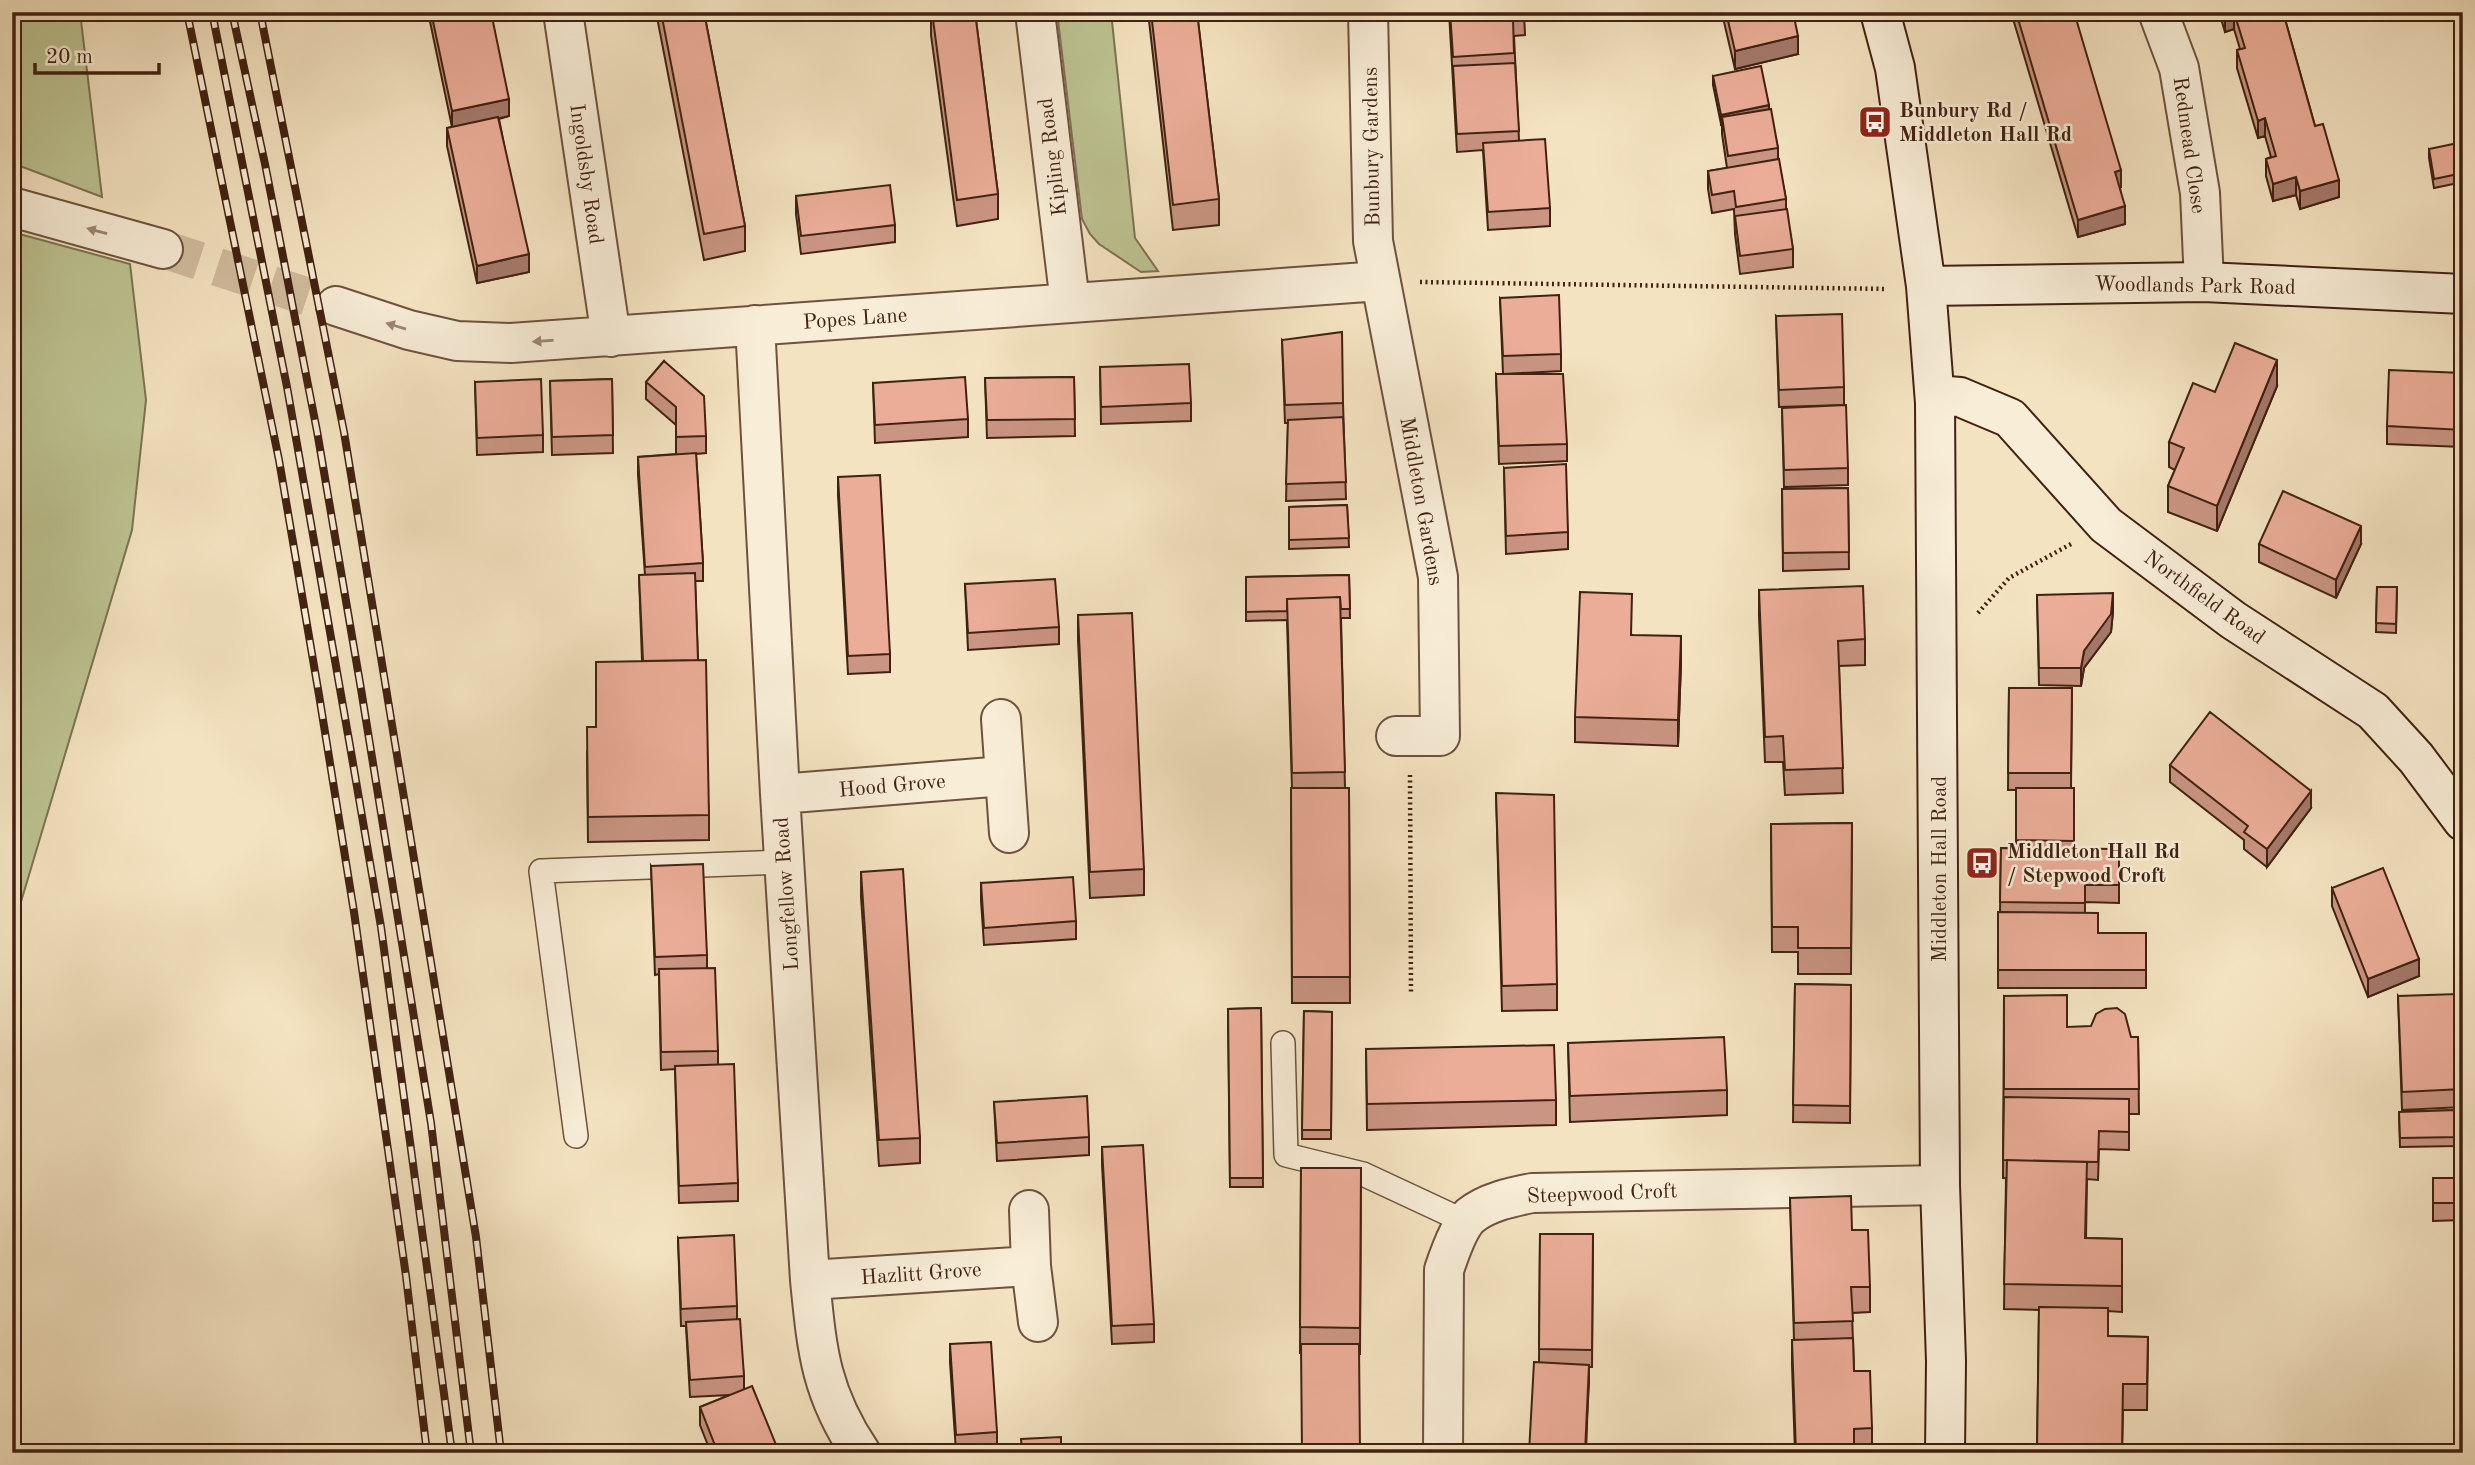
<svg xmlns="http://www.w3.org/2000/svg" width="2475" height="1465" font-family="'Old Standard TT',serif">
<rect width="100%" height="100%" fill="#f4e3c1"/>
<filter id="stains"><feTurbulence type="fractalNoise" baseFrequency=".00286" numOctaves="4"/><feColorMatrix values="0 0 0 0 .2 0 0 0 0 .09 0 0 0 0 .02 0 0 0 .5 -.17"/></filter>
<radialGradient id="worn" r=".72"><stop offset=".6" stop-color="#630" stop-opacity="0"/><stop offset="1" stop-color="#630" stop-opacity=".3"/></radialGradient>
<path fill="#bdc392" stroke="#7f7252" stroke-width="2" d="M12,12H80L102,197L12,163Z
M1057,12H1111L1135,238L1158,271L1141,272L1099,244L1090,234L1082,219Z
M12,232L130,264L146,400L132,530L12,932Z"/>
<g fill="none" stroke-linecap="round" stroke-linejoin="round">
<path stroke="#d0bc9e" stroke-width="38" stroke-dasharray="38 19" stroke-linecap="butt" d="M163,249L336,306"/>
<defs>
<path id="lane" d="M1283,1043L1286,1155L1363,1174L1466,1222
M576,1136L541,871L784,862"/>
<path id="street" d="M563,12L611,337
M1035,12L1070,303
M1368,12L1373,241L1438,577L1440,736H1396
M2158,12L2179,68L2200,193L2204,282
M12,207L163,249
M336,306L409,330L457,341L511,343L1380,281
M755,325L780,794L810,1280C817,1350 820,1392 861,1453
M1001,719L1009,833
M780,794L1004,776
M1029,1210L1031,1266L1038,1322
M810,1280L1031,1266
M1443,1453L1444,1270C1449,1255 1459,1226 1470,1216C1487,1202 1512,1197 1532,1193L1940,1185"/>
<path id="secondary" d="M1880,12L1895,68L1926,286L1935,403L1940,1185L1946,1361L1945,1453
M1926,286L2204,282L2463,294
M1935,395L1960,397L2010,418L2106,525L2233,620L2373,711L2416,758L2463,821"/>
</defs>
<use href="#lane" stroke="#6e523d" stroke-width="26"/>
<use href="#street" stroke="#6e523d" stroke-width="42"/>
<use href="#secondary" stroke="#412111" stroke-width="42"/>
<path stroke="#412111" stroke-width="4.5" stroke-dasharray="2 3.5" stroke-linecap="butt" d="M1420,282L1887,289
M1978,613L2009,578L2071,544
M1410,775L1411,994"/>
<use href="#lane" stroke="#f8edd7" stroke-width="23"/>
<use href="#street" stroke="#f8edd7" stroke-width="38"/>
<use href="#secondary" stroke="#f8edd7" stroke-width="38"/>
<defs>
<path id="rail" d="M187,12L279,460L319,695L354,912L406,1276L427,1453
M212,12L287,387L350,746L381,927L452,1453
M232,12L265,164L317,431L361,689L431,1123L471,1453
M260,12L344,432L476,1237L501,1453"/>
</defs>
<use href="#rail" stroke="#412111" stroke-width="8"/>
<use href="#rail" stroke="#f8edd7" stroke-width="5" stroke-dasharray="16" stroke-linecap="butt"/>
</g>
<path fill="#ca9583" stroke="#412111" stroke-width="2" d="M428,12H491L509,116L499,119L529,272L477,283L447,146V128L452,127Z
M656,12H704L745,226V251L704,260Z
M923,12H975L998,194V219L957,226L931,35V18L924,19Z
M1148,12H1197L1219,199V225L1173,230Z
M1449,12H1524L1525,35L1514,36L1519,140L1550,208V226L1488,230L1483,150L1457,152Z
M1699,12H1771L1798,54L1735,69L1724,22V14L1700,20Z
M2011,12H2074L2121,187L2120,188L2125,224L2078,237Z
M2219,12H2283L2315,126L2339,197L2300,209L2296,195L2273,201L2266,176V159L2271,157L2265,136L2258,138L2237,68V50L2240,49L2234,29L2225,32Z
M1713,76L1769,109L1778,148V159L1786,199V210L1793,249V267L1740,274L1735,234L1734,209L1712,213L1708,189V171L1727,168L1722,134V123L1721,124L1713,85Z
M2429,149L2463,170V182L2434,188L2429,158Z
M796,196L895,225V242L801,254L796,214Z
M1500,298L1561,354V371L1503,374Z
M1776,316L1844,387V405L1779,407Z
M1282,340L1343,403L1346,499L1286,501L1288,423H1285Z
M664,361L706,436V453L696,454L703,563V581H695L698,660L709,815V840L588,842L587,752L596,727L642,661L639,575H645L638,475V457L676,454V425L646,399V382Z
M1100,367L1191,403V421L1101,424Z
M2463,373V447L2387,444V426Z
M1496,374L1567,444V461L1499,464Z
M1074,377L1075,436L987,438L985,378Z
M612,379L613,453L552,455L550,381Z
M475,382L543,435V452L477,455Z
M873,383L968,419V437L875,443Z
M2277,386L2217,531L2168,512V486L2175,470L2169,467V442L2215,392Z
M1782,408L1848,468V485L1784,487Z
M1504,468L1568,532V549L1506,554Z
M838,477L890,654V672L848,674L838,495Z
M1848,488L1849,569L1783,571L1782,489Z
M1347,505L1349,547L1289,549V507Z
M2259,544H2361L2336,598L2259,562Z
M1349,575L1350,618H1341L1345,788H1349L1350,1003H1292L1291,788H1292L1287,620L1246,621V577Z
M965,584L1059,627V644L968,650Z
M2377,587H2397L2396,633L2376,632Z
M1759,590L1865,639V665L1839,666L1843,793L1785,795L1783,762H1765L1759,616Z
M2037,595L2113,611L2111,632L2084,668L2081,686L2039,685Z
M1078,615L1144,869V895L1090,898L1078,640Z
M1632,635L1681,662L1678,746L1575,742V717Z
M2009,688H2072L2071,788H2074V849H2119V903L2085,902V913L2098,933H2146V988H1998V912H2000L2001,848H2016V790H2008Z
M2170,765L2311,808L2267,867L2244,849V840L2170,782Z
M1496,793L1557,984V1010L1502,1011Z
M1852,823L1851,974H1798V952H1772L1771,824Z
M651,866L707,955V968L718,1051V1065L738,1183V1201L679,1203L675,1069L661,1070L659,974L655,975Z
M861,872L920,1138V1163L879,1166L861,897Z
M981,883L1076,921V939L984,945L981,901Z
M2332,888L2419,976L2368,997L2332,906Z
M1795,984L1851,985L1850,1123L1793,1122Z
M2004,996L2067,1027L2131,1037H2138L2139,1114H2129V1150L2099,1149L2098,1180L2087,1179L2086,1238L2122,1239V1312L2108,1311V1336L2148,1337L2147,1410H2123L2122,1453H2037L2039,1310L2004,1309L2006,1178H2003Z
M2398,996L2463,1089V1107L2402,1110Z
M1261,1008L1263,1187H1230L1228,1009Z
M1304,1011L1332,1012L1331,1139H1302Z
M1568,1043L1727,1090V1115L1570,1122Z
M1366,1049L1556,1100V1125L1367,1130Z
M994,1102L1089,1137V1155L997,1161Z
M2457,1110L2458,1146L2400,1147L2399,1112Z
M1102,1147L1154,1324V1342L1112,1344L1102,1165Z
M1301,1168H1361L1360,1354L1300,1353Z
M2433,1178H2463V1220L2433,1221Z
M1790,1198L1852,1230L1870,1287V1312L1852,1313L1854,1371L1872,1428V1453H1795L1792,1365V1340H1794Z
M1540,1234H1593L1592,1367H1589L1586,1453H1529L1539,1362Z
M678,1238L737,1306V1319L744,1376V1389L779,1453H711L700,1425V1407L730,1395L690,1397L686,1326H681Z
M950,1344L997,1432V1450L956,1452L950,1362Z"/>
<path fill="#a4796a" stroke="#412111" stroke-width="2" d="M1700,12H1724V14L1700,20Z
M2231,12H2234V29L2225,32V14Z
M1798,36V54L1735,69V51Z
M509,99V116L452,129V111Z
M1769,105V114L1722,117V123L1721,124V115Z
M2265,118V136L2258,138V121Z
M2121,170V187L2115,189V172Z
M2296,177V195L2273,201V184Z
M2339,180V197L2300,209V191Z
M2125,206V224L2078,237V220Z
M529,254V272L477,283V266Z
M2277,360V386L2217,531V506Z
M2361,526V544L2336,598V580Z
M2113,593V611L2111,632L2084,668L2081,686V668L2084,651Z
M1681,636V662L1678,746V720Z
M2311,791V808L2267,867V849Z
M2419,959V976L2368,997V979Z
M1589,1365V1383L1585,1453Z"/>
<path fill="#ebad98" stroke="#412111" stroke-width="2" d="M431,12H491L509,99L452,111Z
M661,12H704L745,226L704,234Z
M932,12H975L998,194L957,200Z
M1151,12H1197L1219,199L1173,205Z
M1450,12H1524L1525,18L1513,19L1514,53L1453,57Z
M1726,12H1793L1798,36L1735,51Z
M2016,12H2074L2121,170L2115,172L2125,206L2078,220Z
M2234,12H2283L2315,126L2323,124L2339,180L2300,191L2296,177L2273,184L2266,159L2276,156L2265,118L2258,121L2237,50L2245,48Z
M1515,63L1519,131L1457,134L1453,66Z
M1761,66L1769,105L1721,115L1713,76Z
M1771,109L1778,148L1728,156L1722,117Z
M498,117L529,254L477,266L447,128Z
M1545,139L1550,208L1488,212L1483,143Z
M2458,143L2463,173L2434,179L2429,149Z
M1779,159L1786,199L1736,207L1734,191L1712,195L1708,171Z
M890,185L895,225L801,236L796,196Z
M1787,209L1793,249L1740,256L1735,216Z
M1559,295L1561,354L1503,356L1500,298Z
M1842,314L1844,387L1779,390L1776,316Z
M1342,332L1343,403L1285,405L1282,340Z
M2235,343L2277,360L2217,506L2168,486L2184,448L2169,442L2193,383L2215,392Z
M664,361L704,396L706,436L676,437V407L646,382Z
M1189,364L1191,403L1101,407L1100,367Z
M2389,370L2463,373V430L2387,426Z
M1496,374H1563L1567,444L1499,446Z
M965,377L968,419L875,425L873,383Z
M1074,377L1075,419L987,420L985,378Z
M541,379L543,435L477,438L475,382Z
M612,379L613,435L552,437L550,381Z
M1846,405L1848,468L1784,470L1782,408Z
M1343,417L1346,482L1286,484L1288,420Z
M696,453L703,563L645,567L638,457Z
M1566,464L1568,532L1506,536L1504,468Z
M880,475L890,654L848,656L838,477Z
M1848,488L1849,552L1783,553L1782,489Z
M2283,491L2361,526L2336,580L2259,544Z
M1347,505L1349,538L1289,540V507Z
M695,573L698,660L643,661L639,575Z
M1349,575L1350,609H1341L1340,597L1287,599V611L1246,612V577Z
M1055,579L1059,627L968,633L965,584Z
M1863,586L1865,639L1838,641L1843,768L1785,770L1783,736L1765,737L1759,590Z
M2377,587H2397L2396,624L2376,623Z
M1580,592L1632,594L1631,635L1681,636L1678,720L1575,717Z
M2113,593L2111,614L2084,651L2081,668H2039L2037,595Z
M1340,597L1345,772L1292,773L1287,599Z
M1132,613L1144,869L1090,872L1078,615Z
M706,660L709,815L588,817L587,727H596V662Z
M2009,688H2072L2071,773H2008Z
M2210,712L2311,791L2267,849L2244,832L2248,826L2170,765Z
M1291,788H1349L1350,977H1292Z
M2016,788H2074V841L2016,840Z
M1496,793L1554,795L1557,984L1502,986Z
M1852,823L1851,948H1798V927H1772L1771,824Z
M2001,848L2119,849V885H2085V903L2000,902Z
M703,864L707,955L655,957L651,866Z
M2383,868L2419,959L2368,979L2332,888Z
M903,869L920,1138L879,1140L861,872Z
M1073,877L1076,921L984,928L981,883Z
M1998,912L2098,913V933H2146V970H1998Z
M715,968L718,1051L661,1052L659,969Z
M1795,984L1851,985L1850,1106L1793,1105Z
M2458,994L2463,1089L2402,1092L2398,996Z
M2067,995V1027L2091,1026L2096,1014L2105,1009L2117,1008L2125,1014L2131,1037H2138L2139,1089H2004V996Z
M1261,1008L1263,1178H1230L1228,1009Z
M1304,1011L1332,1012L1331,1130H1302Z
M1724,1037L1727,1090L1570,1096L1568,1043Z
M1554,1045L1556,1100L1367,1104L1366,1049Z
M734,1064L738,1183L679,1186L675,1066Z
M1087,1096L1089,1137L997,1143L994,1102Z
M2004,1097L2129,1099V1132L2099,1131L2098,1162L2003,1160Z
M2457,1110L2458,1137L2400,1138L2399,1112Z
M1143,1145L1154,1324L1112,1326L1102,1147Z
M2007,1160L2087,1162L2085,1238L2122,1239V1286L2004,1284Z
M1301,1168H1361L1360,1328L1300,1327Z
M2433,1178H2463V1203H2433Z
M1851,1196L1852,1230H1868L1870,1287H1851L1853,1321L1794,1323L1790,1198Z
M1540,1234H1593L1592,1350L1539,1349Z
M734,1235L737,1306L681,1309L678,1238Z
M2039,1307L2108,1308V1336L2148,1337L2147,1384H2123L2122,1452L2037,1450Z
M740,1319L744,1376L690,1380L686,1322Z
M1853,1338L1854,1371H1870L1872,1428L1854,1429V1453H1796L1792,1340Z
M991,1342L997,1432L956,1435L950,1344Z
M1301,1344H1359L1360,1453H1302Z
M1534,1362L1589,1365L1585,1453H1529Z
M752,1386L779,1452L718,1453L700,1407Z
M1061,1437V1453H1022L1021,1439Z"/>
<defs><path id="oneway-solid" d="M-6-.8H1V-3.2L6.5 0L1 3.2V.8H-6Z" transform="scale(1.75)"/></defs>
<g fill="#9c8774">
<use href="#oneway-solid" transform="translate(97 231) rotate(-165)"/>
<use href="#oneway-solid" transform="translate(396 326) rotate(-163)"/>
<use href="#oneway-solid" transform="translate(543 341) rotate(176)"/>
</g>
<defs>
<symbol id="bus-square" viewBox="-11 -11 22 22"><rect x="-9" y="-9" width="18" height="18" rx="4" fill="#8f2418" stroke="#f8edd7"/><path d="M-5-6H5V4H4V6H2V4H-2V6H-4V4H-5ZM-3.5-4V0h7V-4ZM-3.5 1.2v1.5H-2V1.2ZM2 1.2v1.5H3.5V1.2Z" fill="#fff"/></symbol>
</defs>
<g fill-rule="evenodd">
<use href="#bus-square" x="1856" y="103" width="38" height="38"/>
<use href="#bus-square" x="1963" y="844" width="38" height="38"/>
</g>
<g text-anchor="middle" stroke-width="5" stroke-linejoin="round" paint-order="stroke">
<g font-size="21" font-weight="bold" fill="#412111" stroke="#f8edd7" text-anchor="start">
<text x="1899" y="117">Bunbury Rd /<tspan x="1899" dy="24">Middleton Hall Rd</tspan></text>
<text x="2007" y="858">Middleton Hall Rd<tspan x="2007" dy="24">/ Stepwood Croft</tspan></text>
</g>
<g font-size="21" fill="#412111" stroke="#f8edd7">
<text transform="translate(2190 145) rotate(82)" y="7">Redmead Close</text>
<text transform="translate(1371 147) rotate(-91)" y="7">Bunbury Gardens</text>
<text transform="translate(1052 157) rotate(-97)" y="7">Kipling Road</text>
<text transform="translate(587 174) rotate(82)" y="7">Ingoldsby Road</text>
<text transform="translate(2195 285) rotate(1)" y="7">Woodlands Park Road</text>
<text transform="translate(855 318) rotate(-4)" y="7">Popes Lane</text>
<text transform="translate(1422 501) rotate(80)" y="7">Middleton Gardens</text>
<text transform="translate(2205 597) rotate(36)" y="7">Northfield Road</text>
<text transform="translate(892 785) rotate(-5)" y="7">Hood Grove</text>
<text transform="translate(1939 869) rotate(-90)" y="7">Middleton Hall Road</text>
<text transform="translate(786 894) rotate(-94)" y="7">Longfellow Road</text>
<text transform="translate(1602 1193) rotate(-2)" y="7">Steepwood Croft</text>
<text transform="translate(921 1273) rotate(-4)" y="7">Hazlitt Grove</text>
</g>
</g>
<rect width="2475" height="1465" fill="none" stroke="#f4e3c1" stroke-width="42"/>
<rect x="14" y="14" width="2447" height="1437" fill="none" stroke="#412111" stroke-width="3.5"/>
<rect x="21" y="21" width="2433" height="1423" fill="none" stroke="#412111" stroke-width="2"/>
<path d="M35 63v10h124v-10" fill="none" stroke="#412111" stroke-width="3.5"/>
<text x="46" y="63" font-size="21" fill="#412111" stroke="#f8edd7" stroke-width="5" paint-order="stroke">20 m</text>
<rect width="100%" height="100%" filter="url(#stains)"/>
<rect width="100%" height="100%" fill="url(#worn)"/>
</svg>
